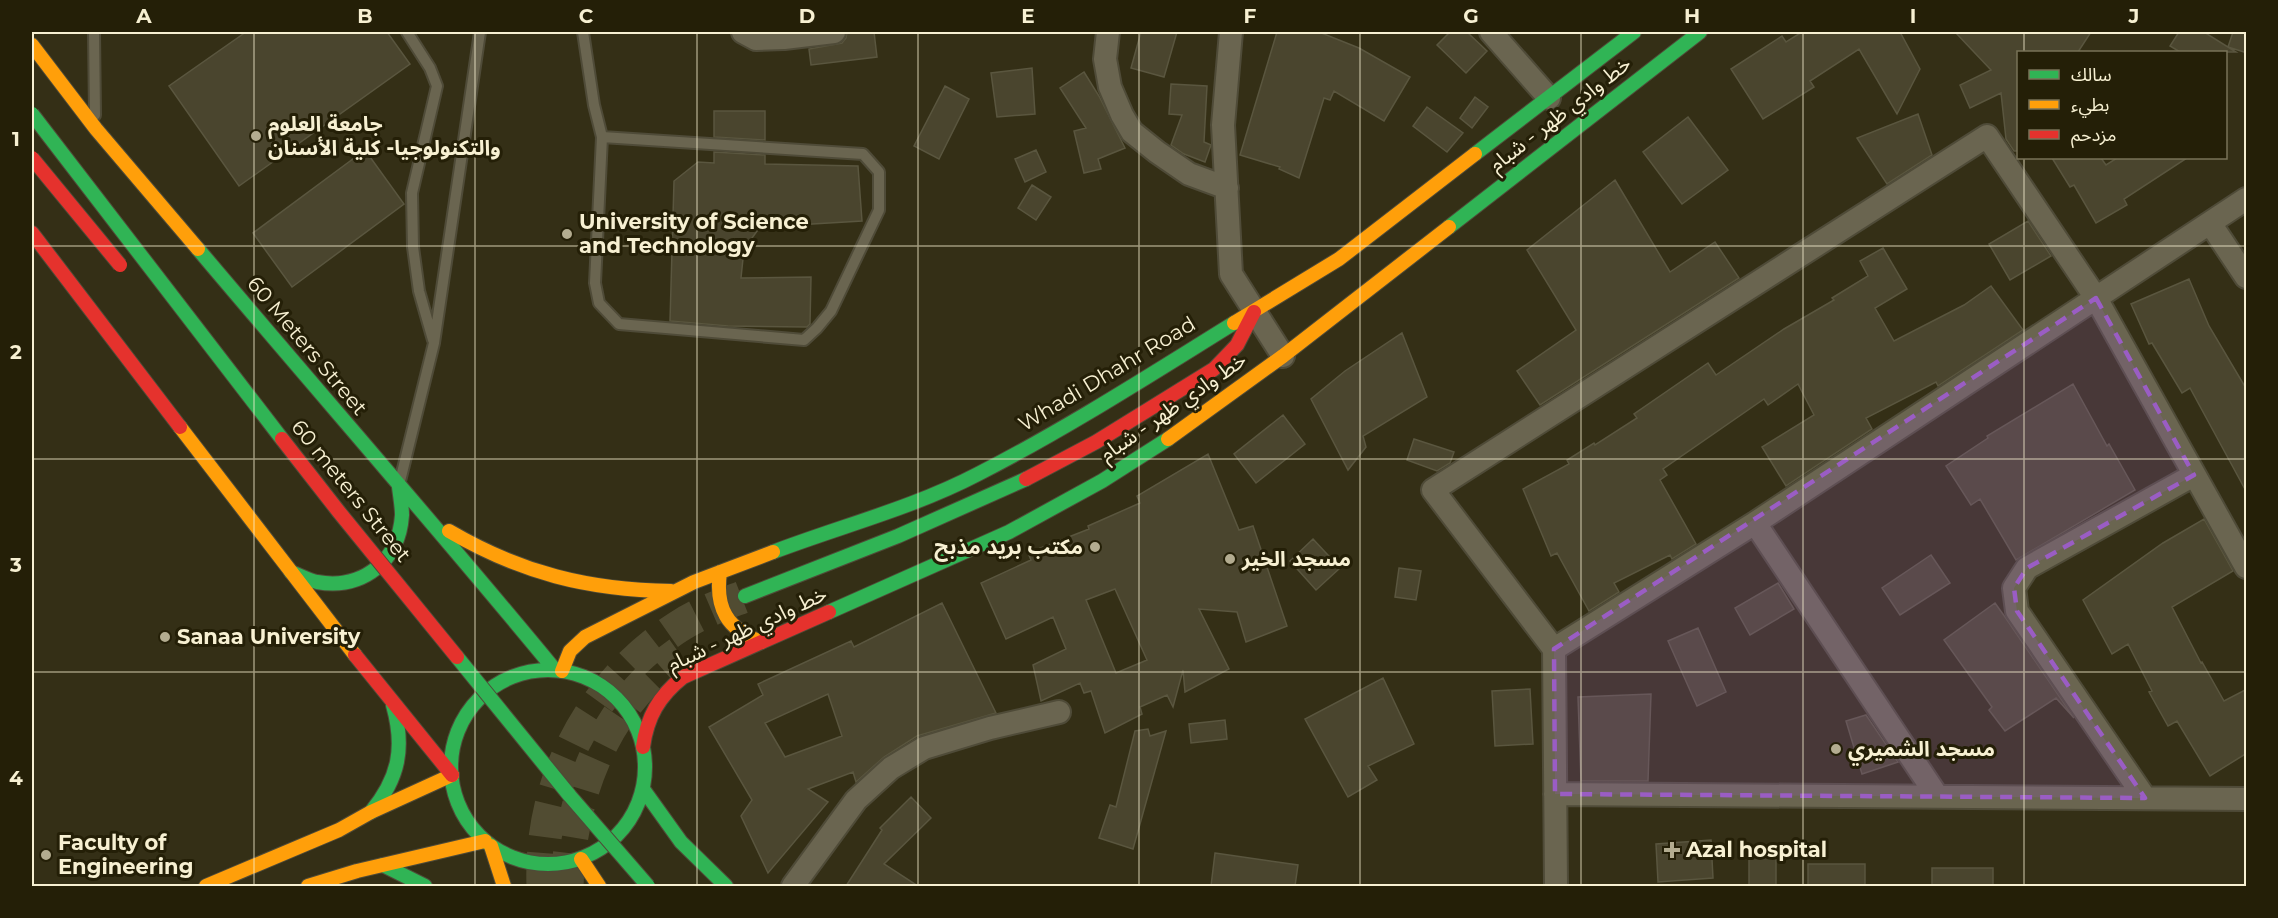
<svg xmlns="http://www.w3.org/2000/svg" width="2278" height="918" font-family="Montserrat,'Noto Sans Arabic',sans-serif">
<rect width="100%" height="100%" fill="#342f16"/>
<path fill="#4a452e" stroke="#5a563f" stroke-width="1.5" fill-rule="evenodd" d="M246,32H387L410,64L239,186L169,86Z
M847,32H874L877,57L811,65L809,49L842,43L846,38Z
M1141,32H1177L1164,77L1131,68Z
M1277,32H1319L1359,48L1410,77L1384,121L1334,91L1330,100L1324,98L1299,178L1279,169L1280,167L1240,155Z
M1450,32H1467L1487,51L1466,73L1437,45Z
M1802,32H1900L1920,69L1897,114L1859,49L1810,81L1814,87L1763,119L1731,69L1782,36L1786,42Z
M1955,32H2091L2078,52H2019V151H2014L2006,139L2001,93L1970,108L1960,85L1991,70Z
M2179,32H2204L2236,52H2180L2170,46Z
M2233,32H2247V53L2228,47Z
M1032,68L1035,114L997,117L991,73Z
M1084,72L1099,96L1125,148L1098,159L1101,169L1084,173L1074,131L1086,128L1060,88Z
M1171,84L1207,86L1204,142L1211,145L1205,162L1184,154L1171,145L1182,115L1169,114Z
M945,86L969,99L939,159L914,146Z
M1475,97L1488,107L1472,128L1460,118Z
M1427,107L1463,133L1447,152L1413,126Z
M714,111H765V140L714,137Z
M1918,114L1932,155L1887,184L1857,138Z
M1688,117L1728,170L1682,204L1643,152Z
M365,150L404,204L292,287L253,233Z
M1036,150L1046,172L1025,182L1015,159Z
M714,152L765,155V164L858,166L862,221L760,227L744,249L741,278L811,277L810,324L807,327L728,326L670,321L674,181L698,162L714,163Z
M2052,158H2101L2106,165L2117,158H2187L2124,199L2127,205L2096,223L2074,185L2070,187Z
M1615,180L1670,272L1715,242L1739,278L1540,405L1517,371L1576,330L1527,250Z
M1032,185L1051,197L1036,220L1018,208Z
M2028,221L2051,256L2010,280L1989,244Z
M1883,248L1907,289L1875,308L1894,341L1964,305L1991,286L2023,330L1938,386L1936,382L1866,418L1872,429L1786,486L1762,447L1814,415L1798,384L1768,405L1764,399L1663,469L1667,475L1660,480L1696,544L1672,559L1670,555L1614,583L1619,592L1589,611L1557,553L1551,556L1523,489L1569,464L1567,460L1594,443L1595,445L1637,418L1634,414L1708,363L1716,375L1784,329L1834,300L1832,298L1868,276L1860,261Z
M2189,279L2209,326L2247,390V493L2190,388L2182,393L2152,343L2149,344L2131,304Z
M1402,333L1427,397L1363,436L1366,447L1348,470L1311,399L1345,371Z
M2073,384L2107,446L2109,444L2135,490L2016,560L1980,499L1971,505L1946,466L1988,438L1987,436Z
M1283,415L1305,444L1256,483L1234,454Z
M1414,439L1454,452L1450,463L1437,471L1407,460Z
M1208,454L1239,530L1253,526L1287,626L1246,642L1237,612L1199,609L1229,669L1185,692L1183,670L1173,707L1167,695L1140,707L1142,714L1105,733L1091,691L1084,693L1080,683L1041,701L1033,665L1066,649L1053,617L1006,639L981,583L1031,560L1028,553L1089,529L1088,526L1140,503L1137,496ZM1115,589L1147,660L1116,673L1086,600Z
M2204,519L2233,571L2172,607L2201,663L2202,662L2224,701L2247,689V753L2210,776L2177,721L2168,726L2149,692L2152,691L2128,644L2112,654L2083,600L2163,543Z
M1313,539L1340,568L1316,590L1290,561Z
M1931,555L1950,583L1900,615L1882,588Z
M1399,568L1421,571L1416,600L1395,597Z
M1778,583L1794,609L1750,635L1735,608Z
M942,603L996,713L917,736L884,757L856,782L853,772L808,789L828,802L768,873L741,816L752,800L709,727L763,695L758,684L851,641L854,647ZM828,694L842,736L785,757L765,723Z
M1995,603L2005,617L2074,718L2056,698L2005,731L1989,710L1992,707L1944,640Z
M1698,628L1726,692L1697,706L1668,641Z
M1383,678L1414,744L1368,766L1377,780L1348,797L1305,719Z
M1530,689L1533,744L1495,746L1492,691Z
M1651,694L1648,781H1581L1578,697Z
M1866,715L1898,762L1862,774L1846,721Z
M1225,720L1227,739L1191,743L1189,724Z
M1148,729L1150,736L1166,731L1133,849L1099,838L1110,805L1116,807L1135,731Z
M911,797L931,818L884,864L918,886H846L882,830L880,828Z
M1711,840L1713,878L1658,882L1656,844Z
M1749,848H1776V886H1749Z
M1215,853L1298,865L1295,886H1211Z
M1808,864H1865V886H1808Z
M1932,868H1993V886H1932Z"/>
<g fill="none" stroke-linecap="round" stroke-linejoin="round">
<path stroke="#514c32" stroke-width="33" stroke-dasharray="33 16" stroke-linecap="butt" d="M543,886C539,782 590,684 678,627C699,613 722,605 745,596
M567,886C570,797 603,707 679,653"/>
<defs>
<path id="lane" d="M94,32L95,115
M407,32L430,68L437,86L412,193L413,247L419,291L433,340
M583,32L594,105L602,137L595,283L599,303L619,324L804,340L817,328L831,311L879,210V172L863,154L602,137
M400,481L434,343L480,32"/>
<path id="street" d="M743,32L756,39L784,38L834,32
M1108,32L1105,59L1110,87L1122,115L1132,132L1157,152L1189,174L1227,188
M1231,32L1223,125L1231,274L1283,356
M1491,32L1549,98
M2210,223L2246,277
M1755,523L1937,796
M1554,649L1433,490L1987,136L2096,298L2246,567
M1555,794L2246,799
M2145,798L2017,611L2014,588L2027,568L2194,475
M793,886L856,800L891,768L924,748L990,728L1059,712
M1556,886L1554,649L1755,523L2246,199"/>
<path id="fast" d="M1475,154L1634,32
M1449,227L1700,32
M198,249C317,390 438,528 555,670
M773,552C841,526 913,508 978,474C1066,429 1150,375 1234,323
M291,572C299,575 308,580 317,582C363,590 399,561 402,515C402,506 400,496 399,487
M745,596L898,536L1026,479
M829,612L1009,532L1102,481L1168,439
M451 767a97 97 0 1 1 194 0a97 97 0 1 1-194 0Z
M643,789L681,842L726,886
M371,812C399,778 405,748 393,705
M383,865L425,886"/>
<path id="slow" d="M32,45L96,129L198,249
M1234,323L1339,259L1475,154
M180,427L355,655
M1168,439L1283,356L1449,227
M449,531C521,573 588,590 671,591
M720,572C715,608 727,629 761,642
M562,671L570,651L585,637L694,582L773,552
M491,846L504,886
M581,859L599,886
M206,886L339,830L371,812L452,775
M308,886L357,871L485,841"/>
<path id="jam" d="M32,233L180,427
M1026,479L1096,442L1214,369L1237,345L1254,312
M355,655L452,775
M643,747C647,717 659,696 683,677L829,612"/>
</defs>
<use href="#lane" stroke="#4f4b38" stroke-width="14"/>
<use href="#street" stroke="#4f4b38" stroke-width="26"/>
<use href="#fast" stroke="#4f4b38" stroke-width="16"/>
<use href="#slow" stroke="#4f4b38" stroke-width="16"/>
<use href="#jam" stroke="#4f4b38" stroke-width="16"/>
<use href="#lane" stroke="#6a6550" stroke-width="10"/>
<use href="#street" stroke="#6a6550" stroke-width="22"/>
<use href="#fast" stroke="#30b455" stroke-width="14"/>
<use href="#slow" stroke="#ff9f0a" stroke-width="14"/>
<use href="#jam" stroke="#e5322d" stroke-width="14"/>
<defs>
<path id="fast-bridge" d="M32,114L282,439
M457,657L570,796L648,886"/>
<path id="jam-bridge" d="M32,158L120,265
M282,439L339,512L457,657"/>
</defs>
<use href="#fast-bridge" stroke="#4f4b38" stroke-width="16" stroke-linecap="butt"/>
<use href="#jam-bridge" stroke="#4f4b38" stroke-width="16" stroke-linecap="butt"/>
<use href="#fast-bridge" stroke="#30b455" stroke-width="14"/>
<use href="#jam-bridge" stroke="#e5322d" stroke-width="14"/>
</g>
<path fill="#9a5dc4" fill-opacity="0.2" stroke="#9a5dc4" stroke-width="4.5" stroke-dasharray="12 8" stroke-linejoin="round" d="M2096,298L2194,475L2027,568L2014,588L2017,611L2145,798L1555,794L1554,649Z"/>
<path fill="none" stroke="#f7f0d2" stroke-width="1.5" stroke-opacity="0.55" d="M254,32V886M475,32V886M697,32V886M918,32V886M1139,32V886M1360,32V886M1581,32V886M1803,32V886M2024,32V52M2024,158V886M32,246H2246M32,459H2246M32,672H2246"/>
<g fill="#b3ac90" stroke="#241f07" stroke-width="2">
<circle cx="256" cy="136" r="6"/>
<circle cx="567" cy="234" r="6"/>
<circle cx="1095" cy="547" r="6"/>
<circle cx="1230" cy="559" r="6"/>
<circle cx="165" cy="637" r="6"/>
<circle cx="1836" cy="749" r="6"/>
<path d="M1669 841h6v6h6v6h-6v6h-6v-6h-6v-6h6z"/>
<circle cx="46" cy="855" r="6"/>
</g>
<g text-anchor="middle" stroke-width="6" stroke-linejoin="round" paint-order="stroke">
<g font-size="21" fill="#f7f0d2" stroke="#241f07">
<text transform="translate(1560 114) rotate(-38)" y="7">خط وادي ظهر - شبام</text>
<text transform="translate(307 346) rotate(50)" y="7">60 Meters Street</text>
<text transform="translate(1107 374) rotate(-31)" y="7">Whadi Dhahr Road</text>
<text transform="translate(1173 407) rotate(-35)" y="7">خط وادي ظهر - شبام</text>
<text transform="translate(351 491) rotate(51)" y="7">60 meters Street</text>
<text transform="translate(747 629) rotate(-25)" y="7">خط وادي ظهر - شبام</text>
</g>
<g font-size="21" font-weight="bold" fill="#f7f0d2" stroke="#241f07" text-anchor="start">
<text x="268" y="131">جامعة العلوم<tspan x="268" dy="24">والتكنولوجيا- كلية الأسنان</tspan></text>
<text x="579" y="229">University of Science<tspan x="579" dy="24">and Technology</tspan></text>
<text x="1083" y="554" text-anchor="end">مكتب بريد مذبح</text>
<text x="1242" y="566">مسجد الخير</text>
<text x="177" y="644">Sanaa University</text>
<text x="1848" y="756">مسجد الشميري</text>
<text x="58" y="850">Faculty of<tspan x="58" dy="24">Engineering</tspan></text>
<text x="1686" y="857">Azal hospital</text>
</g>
</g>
<rect width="2278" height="918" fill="none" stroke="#241f07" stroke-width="66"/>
<rect x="2017" y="51" width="210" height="108" fill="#241f07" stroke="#787358" stroke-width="1.5"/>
<rect x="2029" y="70" width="30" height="9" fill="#30b455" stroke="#787358" stroke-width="1.5"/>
<text x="2071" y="81" font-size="18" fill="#f7f0d2">سالك</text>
<rect x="2029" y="100" width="30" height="9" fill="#ff9f0a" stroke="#787358" stroke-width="1.5"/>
<text x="2071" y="111" font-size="18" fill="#f7f0d2">بطيء</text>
<rect x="2029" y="130" width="30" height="9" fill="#e5322d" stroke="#787358" stroke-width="1.5"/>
<text x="2071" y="141" font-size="18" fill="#f7f0d2">مزدحم</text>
<rect x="33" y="33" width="2212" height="852" fill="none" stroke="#f7f0d2" stroke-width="2"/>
<g font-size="20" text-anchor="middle" font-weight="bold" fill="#f7f0d2">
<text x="144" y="23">A</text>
<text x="365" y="23">B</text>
<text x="586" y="23">C</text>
<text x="807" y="23">D</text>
<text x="1028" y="23">E</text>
<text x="1250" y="23">F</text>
<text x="1471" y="23">G</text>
<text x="1692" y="23">H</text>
<text x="1913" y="23">I</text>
<text x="2134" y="23">J</text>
<text x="16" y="146">1</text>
<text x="16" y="359">2</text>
<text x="16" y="572">3</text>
<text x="16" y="785">4</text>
</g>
</svg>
